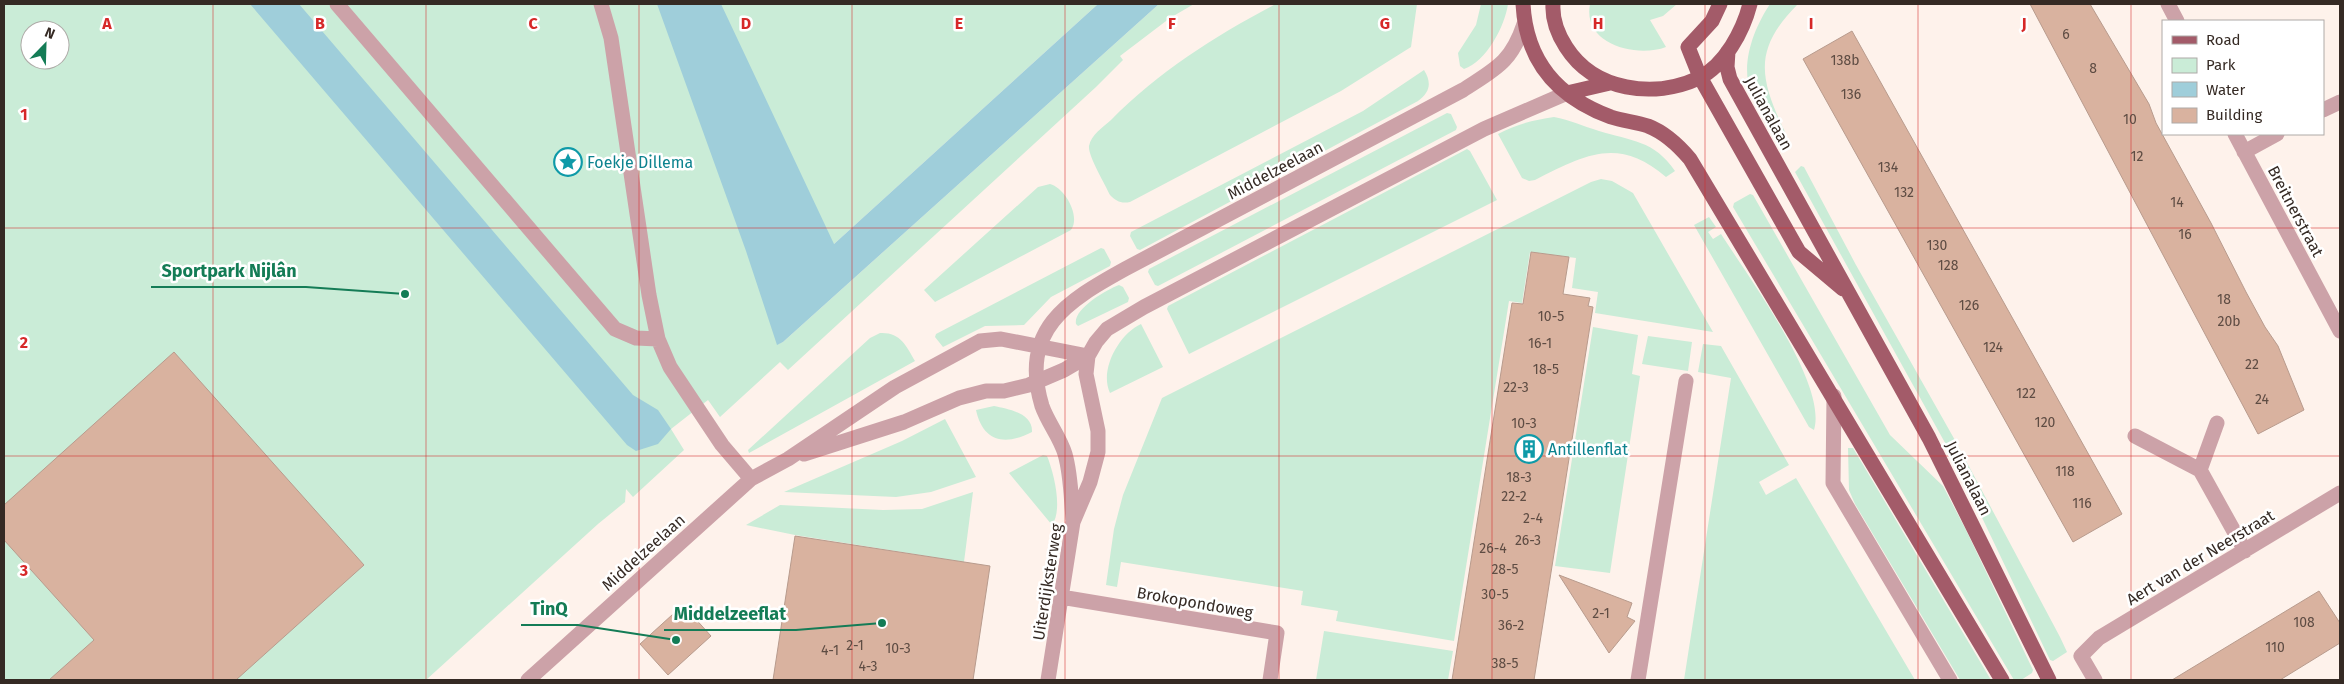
<svg xmlns="http://www.w3.org/2000/svg" width="2344" height="684" font-family="'Fira Sans',sans-serif">
<rect width="100%" height="100%" fill="#fef2eb"/>
<path fill="#caecd7" fill-rule="evenodd" d="M4,4H1098L834,244L778,344L783,342L1159,4H1194L1170,18L1120,56L1123,60L1096,87L788,370L780,362L720,417L708,400L671,429L684,450L633,497L626,489L625,502L598,524L426,680H4ZM30,30H60V60H30Z
M1276,4H1417L1411,47L1341,91L1130,202C1121,204 1116,201 1110,195C1105,184 1088,156 1089,146C1091,135 1103,127 1111,120C1160,71 1215,36 1276,4Z
M1481,4H1508C1505,26 1486,62 1464,69L1460,66L1458,53L1476,25Z
M1590,4H1677L1663,16L1650,20L1666,47C1637,58 1582,45 1590,4Z
M1770,4H1798C1752,50 1760,79 1785,132L1779,137H1776C1768,122 1758,108 1751,92C1740,64 1754,28 1770,4Z
M1424,70C1432,83 1430,92 1418,101L1140,250L1137,249L1130,236L1131,232L1363,111Z
M1447,113L1451,114L1457,127L1456,130L1158,286L1155,285L1148,272L1149,269Z
M1554,117C1570,120 1583,126 1599,131C1631,141 1654,140 1675,171L1666,177C1618,136 1585,155 1535,180L1529,181L1522,178L1498,134C1517,124 1534,120 1554,117Z
M1467,149L1470,151L1497,200L1189,354L1167,309L1168,306Z
M1801,166L1804,167L1856,265L1956,442L2060,637L2067,652L2053,661L2050,660L1954,459L1795,172Z
M1601,179L1612,181L1633,193L1713,332L1595,313L1598,292L1572,288L1576,258L1530,252L1522,303L1509,301L1454,641L1336,621L1338,611L1301,605L1303,591L1121,562L1117,587L1106,585L1114,529L1123,495L1162,398L1591,182Z
M1050,184C1065,188 1081,216 1071,230L935,302L924,290L1038,187Z
M1750,194L1753,195L1890,435L1943,486L1966,530L2033,670L2032,673L2021,680H2014L1733,207L1734,203Z
M1709,217L1716,227L1708,232L1713,239L1721,234C1747,275 1828,384 1814,430L1809,427L1694,225Z
M1101,248L1104,249L1111,262L1110,266L1051,297L1024,325L985,326L943,347L935,337L936,334Z
M1119,285L1123,287L1129,298L1128,302L1078,326L1076,324C1073,309 1106,290 1119,285Z
M1141,324L1163,367L1110,393C1099,370 1119,334 1141,324Z
M1593,327L1638,335L1632,374L1640,376L1610,573L1555,566Z
M880,333C900,332 906,345 915,361L749,453L748,450L870,338Z
M1648,336L1692,342L1688,371L1642,364Z
M1703,344L1721,346L1789,465L1759,482L1766,495L1796,478L1915,680H1684L1731,378L1698,372Z
M994,406C1008,409 1033,413 1032,432C1005,446 983,442 976,410Z
M945,419L976,477L931,492L896,497L784,492L902,441Z
M1848,448H1853L1991,680H1960L1855,504L1849,490Z
M1043,455L1047,456C1054,473 1063,510 1052,525L1009,473Z
M973,492L964,562L795,535L746,525L780,505L883,510L922,509Z
M1324,631L1453,651L1448,680H1316Z"/>
<path fill="#9fceda" d="M250,4H299L633,395L658,410L671,429L658,444L636,451L627,445Z
M657,4H721L834,244L1098,4H1159L783,342L777,345L746,251Z"/>
<path fill="#d9b29f" stroke="#b89b8d" d="M2030,4H2090L2149,104L2156,123L2211,223L2246,292L2265,327L2278,346L2304,410L2258,434Z
M1852,31L2122,514L2073,542L1803,59Z
M1531,252L1569,257L1563,294L1590,298L1588,306L1593,307L1534,680H1452L1512,303L1523,304Z
M174,352L364,565L236,680H49L94,640L4,540V505Z
M795,536L990,566L973,680H773Z
M1559,575L1632,603L1627,617L1635,621L1609,653Z
M2319,591L2340,623V643L2280,680H2172Z
M683,605L711,636L668,675L640,644Z"/>
<g fill="none" stroke-linecap="round" stroke-linejoin="round">
<path stroke="#cca2a8" stroke-width="15" d="M337,4L615,329L636,338L658,339
M601,4L611,38L649,295L658,339L670,367L722,445L751,479
M2168,4L2177,21
M2323,110L2340,102
M2235,134L2340,331
M2244,152L2277,134
M1834,396L1833,483L1950,680
M2135,436L2200,470L2245,551
M804,454L904,422L959,398L986,391H1004L1029,385L1064,370L1088,356
M2200,470L2217,423
M1073,519C1071,497 1071,475 1065,454C1060,437 1048,423 1042,406C1019,330 1067,301 1125,269L1463,90C1495,69 1511,63 1524,24
M1061,597L1277,633L1270,680
M528,680L751,479L788,459L895,387L980,341L1001,339L1088,356
M1048,680L1073,522L1090,482L1098,452V431L1086,374L1088,356L1096,342L1107,329L1144,307L1484,129L1567,93
M1638,680L1686,381
M2095,680L2081,656L2099,638L2340,493"/>
<path stroke="#a35b69" stroke-width="15" d="M1523,4C1526,61 1557,97 1611,117C1623,121 1636,122 1648,126C1666,133 1679,146 1690,159L2002,680
M1553,4C1552,20 1557,33 1566,47C1594,91 1654,99 1699,78C1725,65 1743,31 1750,4
M1720,4L1712,21L1688,47L1700,77L1799,252L1843,289
M1728,51L1727,67L1730,79L1929,438L2049,680
M1567,93L1610,83"/>
</g>
<path fill="none" stroke="#d62828" stroke-width="1" stroke-opacity="0.55" d="M213,4V680M426,4V680M639,4V680M852,4V680M1065,4V680M1279,4V680M1492,4V680M1705,4V680M1918,4V680M2131,4V680M4,228H2340M4,456H2340"/>
<defs>
<symbol id="sight-ring" viewBox="-11 -11 22 22"><circle r="9.5" fill="#fff" stroke="#0f9aa8" stroke-width="1.5"/><path d="M0-6L1.8-2.2L6-1.7L2.9 1.2L3.7 5.4L0 3.3L-3.7 5.4L-2.9 1.2L-6-1.7L-1.8-2.2Z" fill="#0f9aa8"/></symbol>
<symbol id="building-ring" viewBox="-11 -11 22 22"><circle r="9.5" fill="#fff" stroke="#0f9aa8" stroke-width="1.5"/><path d="M-4-6H4V6H1V3H-1V6H-4ZM-2.5-4.3h1.7v1.8h-1.7ZM.8-4.3h1.7v1.8H.8ZM-2.5-1h1.7V.8h-1.7ZM.8-1h1.7V.8H.8Z" fill="#0f9aa8"/></symbol>
</defs>
<g fill-rule="evenodd">
<use href="#sight-ring" x="552" y="146" width="32" height="32"/>
<use href="#building-ring" x="1513" y="433" width="32" height="32"/>
</g>
<g text-anchor="middle" stroke-width="5" stroke-linejoin="round" paint-order="stroke">
<g font-size="14" fill="#5e4c43">
<text x="2066" y="39">6</text>
<text x="1845" y="65">138b</text>
<text x="2093" y="73">8</text>
<text x="1851" y="99">136</text>
<text x="2130" y="124">10</text>
<text x="2137" y="161">12</text>
<text x="1888" y="172">134</text>
<text x="1904" y="197">132</text>
<text x="2177" y="207">14</text>
<text x="2185" y="239">16</text>
<text x="1937" y="250">130</text>
<text x="1948" y="270">128</text>
<text x="2224" y="304">18</text>
<text x="1969" y="310">126</text>
<text x="1551" y="321">10-5</text>
<text x="2229" y="326">20b</text>
<text x="1540" y="348">16-1</text>
<text x="1993" y="352">124</text>
<text x="2252" y="369">22</text>
<text x="1546" y="374">18-5</text>
<text x="1516" y="392">22-3</text>
<text x="2026" y="398">122</text>
<text x="2262" y="404">24</text>
<text x="2045" y="427">120</text>
<text x="1524" y="428">10-3</text>
<text x="2065" y="476">118</text>
<text x="1519" y="482">18-3</text>
<text x="1514" y="501">22-2</text>
<text x="2082" y="508">116</text>
<text x="1533" y="523">2-4</text>
<text x="1528" y="545">26-3</text>
<text x="1493" y="553">26-4</text>
<text x="1505" y="574">28-5</text>
<text x="1495" y="599">30-5</text>
<text x="1601" y="618">2-1</text>
<text x="2304" y="627">108</text>
<text x="1511" y="630">36-2</text>
<text x="855" y="650">2-1</text>
<text x="2275" y="652">110</text>
<text x="898" y="653">10-3</text>
<text x="830" y="655">4-1</text>
<text x="1505" y="668">38-5</text>
<text x="868" y="671">4-3</text>
</g>
<g font-size="16" fill="#352a24" stroke="#fff">
<text transform="translate(1769 113) rotate(61)" y="6">Julianalaan</text>
<text transform="translate(1275 170) rotate(-28)" y="6">Middelzeelaan</text>
<text transform="translate(2296 211) rotate(62)" y="6">Breitnerstraat</text>
<text transform="translate(1969 478) rotate(63)" y="6">Julianalaan</text>
<text transform="translate(643 552) rotate(-42)" y="6">Middelzeelaan</text>
<text transform="translate(2200 557) rotate(-31)" y="6">Aert van der Neerstraat</text>
<text transform="translate(1047 582) rotate(-81)" y="6">Uiterdijksterweg</text>
<text transform="translate(1195 602) rotate(10)" y="6">Brokopondoweg</text>
</g>
<g font-size="16" fill="#0d838f" stroke="#fff" text-anchor="start">
<text x="587" y="168">Foekje Dillema</text>
<text x="1548" y="455">Antillenflat</text>
</g>
</g>
<g font-size="16" text-anchor="middle" font-weight="bold" fill="#d62828" stroke="#fff" stroke-width="5" stroke-linejoin="round" paint-order="stroke">
<text x="107" y="29">A</text>
<text x="320" y="29">B</text>
<text x="533" y="29">C</text>
<text x="746" y="29">D</text>
<text x="959" y="29">E</text>
<text x="1172" y="29">F</text>
<text x="1385" y="29">G</text>
<text x="1598" y="29">H</text>
<text x="1811" y="29">I</text>
<text x="2024" y="29">J</text>
<text x="24" y="120">1</text>
<text x="24" y="348">2</text>
<text x="24" y="576">3</text>
</g>
<path fill="none" stroke="#147c56" stroke-width="2" d="M405 294L306 287H151M676 640L578 625H521M882 623L796 630H664"/>
<g fill="#147c56" stroke="#fff" stroke-width="2">
<circle cx="405" cy="294" r="5"/>
<circle cx="676" cy="640" r="5"/>
<circle cx="882" cy="623" r="5"/>
</g>
<g font-size="18" text-anchor="middle" font-weight="bold" fill="#147c56" stroke="#fff" stroke-width="5" stroke-linejoin="round" paint-order="stroke">
<text x="229" y="277">Sportpark Nijlân</text>
<text x="549" y="615">TinQ</text>
<text x="730" y="620">Middelzeeflat</text>
</g>
<rect width="2344" height="684" fill="none" stroke="#352a24" stroke-width="10"/>
<rect x="2162" y="20" width="162" height="115" fill="#ffffff" stroke="#aeaaa7"/>
<rect x="2172" y="36" width="25" height="8" fill="#a35b69" stroke="#aeaaa7"/>
<text x="2206" y="45" font-size="15" fill="#352a24">Road</text>
<rect x="2172" y="58" width="25" height="15" fill="#caecd7" stroke="#aeaaa7"/>
<text x="2206" y="70" font-size="15" fill="#352a24">Park</text>
<rect x="2172" y="82" width="25" height="15" fill="#9fceda" stroke="#aeaaa7"/>
<text x="2206" y="95" font-size="15" fill="#352a24">Water</text>
<rect x="2172" y="108" width="25" height="15" fill="#d9b29f" stroke="#aeaaa7"/>
<text x="2206" y="120" font-size="15" fill="#352a24">Building</text>
<g transform="translate(45 45) rotate(23)"><circle r="24" fill="#ffffff" stroke="#aeaaa7"/>
<path d="M0-4L9 19L0 12L-9 19Z" fill="#147c56"/>
<text y="-8" font-size="14" font-weight="bold" text-anchor="middle" fill="#352a24">N</text>
</g>
</svg>
